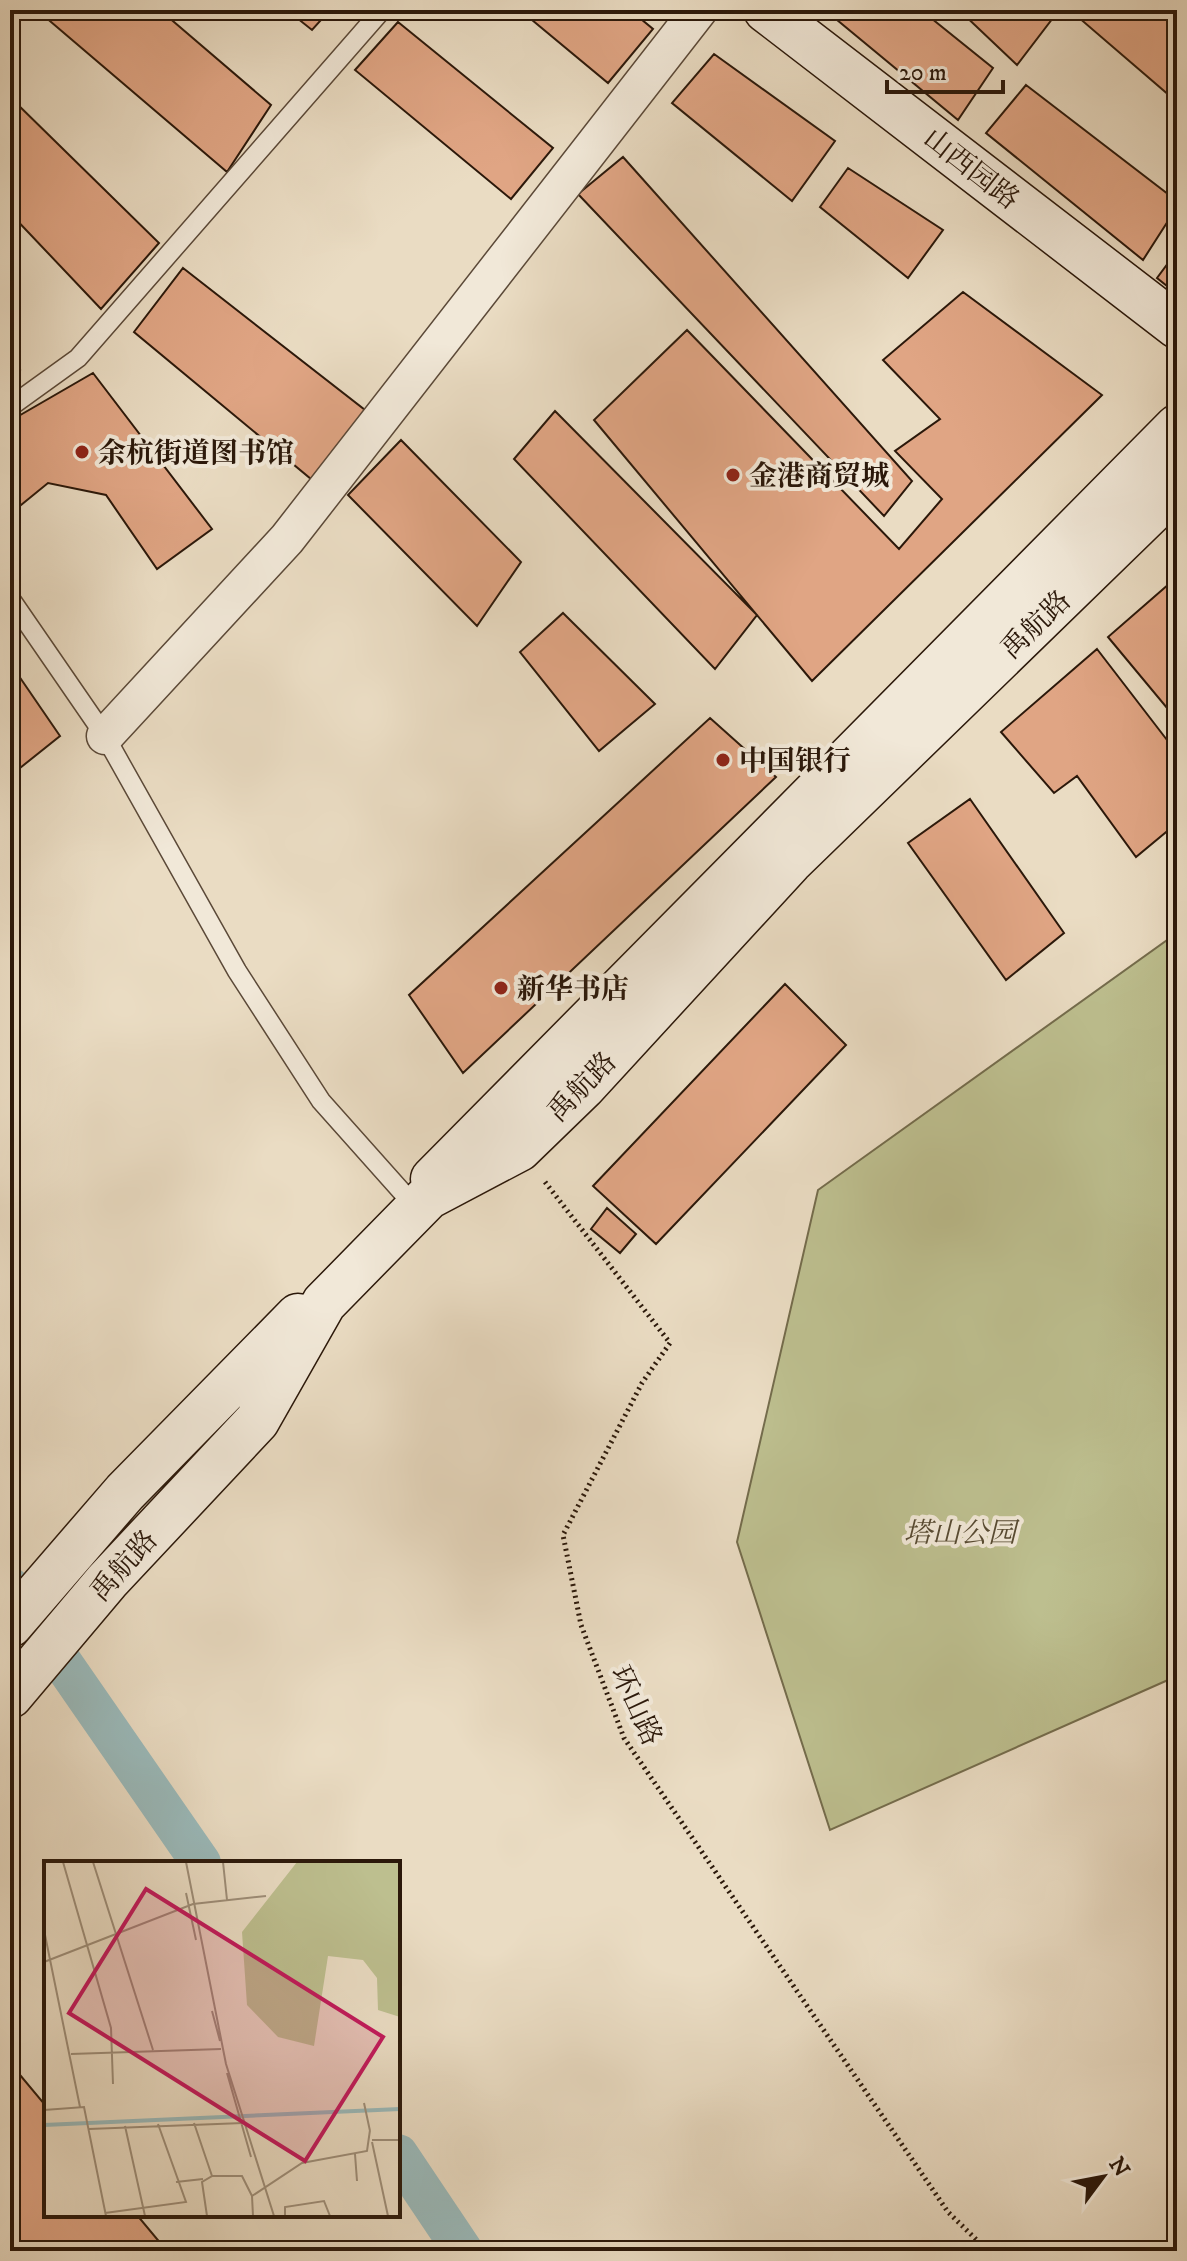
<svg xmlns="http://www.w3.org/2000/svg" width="1187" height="2261" font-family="'IM FELL DW Pica','Noto Serif SC',serif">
<rect width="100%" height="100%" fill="#eadcc3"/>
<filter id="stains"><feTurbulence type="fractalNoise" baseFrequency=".0025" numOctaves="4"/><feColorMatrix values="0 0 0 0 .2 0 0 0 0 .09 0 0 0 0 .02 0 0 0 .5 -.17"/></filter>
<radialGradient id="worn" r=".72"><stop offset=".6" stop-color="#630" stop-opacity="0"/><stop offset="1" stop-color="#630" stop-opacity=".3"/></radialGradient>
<path fill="#bdbf8f" stroke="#746c4c" stroke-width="2" d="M1177,933V1676L830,1830L737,1542L818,1190Z"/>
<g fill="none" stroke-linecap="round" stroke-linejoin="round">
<path stroke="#9ababb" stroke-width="40" d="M10,1587L201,1863
M398,2154L463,2251"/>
</g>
<path fill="#e0a584" stroke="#2b180a" stroke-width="2" d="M37,10H160L271,105L227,172Z
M287,10H330L312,30Z
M520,10H630L653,29L608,83Z
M825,10H921L993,68L958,120Z
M959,10H1059L1017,65Z
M1084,10H1177V102L1078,17Z
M398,22L553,148L511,199L355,70Z
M714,54L835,141L792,201L672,103Z
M1026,85L1177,201V207L1143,260L986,133Z
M10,97L159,243L101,309L10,213Z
M623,157L912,481L884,516L578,194Z
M848,168L943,230L908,278L820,207Z
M1177,251V294L1157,278Z
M183,268L365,410L311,479L134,332Z
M963,292L1102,395L812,681L594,420L687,330L899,549L942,499L895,451L940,419L883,360Z
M10,357L20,370L10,380Z
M93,373L212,529L157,569L106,495L48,483L10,514V421Z
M555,411L757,615L715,669L514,459Z
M401,440L521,562L477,626L348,495Z
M1177,577V720L1108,637Z
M563,613L655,704L599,751L520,652Z
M1097,649L1177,753V823L1136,857L1077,776L1054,793L1001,732Z
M10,663L60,736L10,776Z
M710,718L776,777L463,1073L409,995Z
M970,799L1064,933L1006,980L908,843Z
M785,984L846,1045L656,1244L593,1186Z
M607,1208L636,1234L620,1253L591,1229Z
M10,2063L46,2106V2215H137L167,2251H11Z"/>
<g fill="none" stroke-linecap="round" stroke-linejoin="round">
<defs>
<path id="lane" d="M10,407L78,358L382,10
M10,598L105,736L237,971L321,1101L411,1202"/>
<path id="street" d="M105,736L287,539L699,10"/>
<path id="secondary" d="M766,10L1177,326
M433,1179L1177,427
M10,1625L125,1492L298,1316
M10,1696L107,1581L257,1421L324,1303L428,1197L519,1149L583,1087L790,862L1177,486"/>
</defs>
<use href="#lane" stroke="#5b4938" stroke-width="21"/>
<use href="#street" stroke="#5b4938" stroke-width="39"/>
<use href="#secondary" stroke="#2b180a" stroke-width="47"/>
<path stroke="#2b180a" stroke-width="5" stroke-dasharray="2 4" stroke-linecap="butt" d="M545,1182L670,1343L642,1383L563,1535L581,1625L624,1738L948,2212L988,2251"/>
<use href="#lane" stroke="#f1e8d8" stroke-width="18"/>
<use href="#street" stroke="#f1e8d8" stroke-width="36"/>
<use href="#secondary" stroke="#f1e8d8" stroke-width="44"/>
</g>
<g fill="#8f2418" stroke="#f1e8d8" stroke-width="3">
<circle cx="82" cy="452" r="8"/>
<circle cx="733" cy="475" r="8"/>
<circle cx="723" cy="760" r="8"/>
<circle cx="501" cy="988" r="8"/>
</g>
<g text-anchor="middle" stroke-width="8" stroke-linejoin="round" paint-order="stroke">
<g font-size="28" fill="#2b180a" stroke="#f1e8d8">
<text transform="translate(972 168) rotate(38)" y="10">山西园路</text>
<text transform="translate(1035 624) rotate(-44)" y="10">禹航路</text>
<text transform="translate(581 1086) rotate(-46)" y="10">禹航路</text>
<text transform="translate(123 1565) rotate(-48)" y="10">禹航路</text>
<text transform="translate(637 1705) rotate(65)" y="10">环山路</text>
</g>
<g font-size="28" font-weight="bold" fill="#2b180a" stroke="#f1e8d8" text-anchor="start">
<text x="98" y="462">余杭街道图书馆</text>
<text x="749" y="485">金港商贸城</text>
<text x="739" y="770">中国银行</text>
<text x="517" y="998">新华书店</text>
</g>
<g font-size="28" font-style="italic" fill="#574a32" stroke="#f1e8d8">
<text x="960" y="1542">塔山公园</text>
</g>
</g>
<g transform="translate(44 1861)">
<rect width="356" height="356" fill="#eadcc3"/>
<path d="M253,1H356V156L334,149L333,117L319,99L284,95L270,185L234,176L203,144L198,71Z" fill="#bdbf8f"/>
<path fill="none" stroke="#9ababb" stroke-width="4" d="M0,264L356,248"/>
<path fill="none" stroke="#9e8e79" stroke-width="2" d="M19,1L67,167L69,223M49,1L109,189M142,1L182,203L230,355M179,1L183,39M142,32L152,79M0,69L36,246M0,101L149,43L222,35M168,150L176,180M27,193L177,188M183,212L207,296M320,242L326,270M0,249L40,246L62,355M150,262L168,315L158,321L163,355M81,265L101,355M45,268L199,262M328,279H356M328,281L344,355M311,293L313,320M168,315H198L208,335M132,321L159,318M61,352L142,341L114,263M209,355L208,335L258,302L323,290L326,269M241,355V346L280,340L286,355"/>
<path fill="#c2185b" fill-opacity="0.15" stroke="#c2185b" stroke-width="4" d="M102,28L339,176L261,300L25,152Z"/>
<rect width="356" height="356" fill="none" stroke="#2b180a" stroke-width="4"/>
</g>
<rect width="1187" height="2261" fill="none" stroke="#eadcc3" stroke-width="40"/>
<rect x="12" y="12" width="1163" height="2237" fill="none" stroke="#2b180a" stroke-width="4"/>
<rect x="20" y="20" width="1147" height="2221" fill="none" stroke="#2b180a" stroke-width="2"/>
<g transform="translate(1103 2177) rotate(58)" stroke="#f1e8d8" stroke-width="6" paint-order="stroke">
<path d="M0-6L14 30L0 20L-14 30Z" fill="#2b180a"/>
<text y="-12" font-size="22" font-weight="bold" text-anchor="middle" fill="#2b180a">N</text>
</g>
<path d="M887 80v12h116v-12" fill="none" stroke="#2b180a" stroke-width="4"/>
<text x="899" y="80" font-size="24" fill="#2b180a" stroke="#f1e8d8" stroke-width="6" paint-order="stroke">20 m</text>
<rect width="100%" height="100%" filter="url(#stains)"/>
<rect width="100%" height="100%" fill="url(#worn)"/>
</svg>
